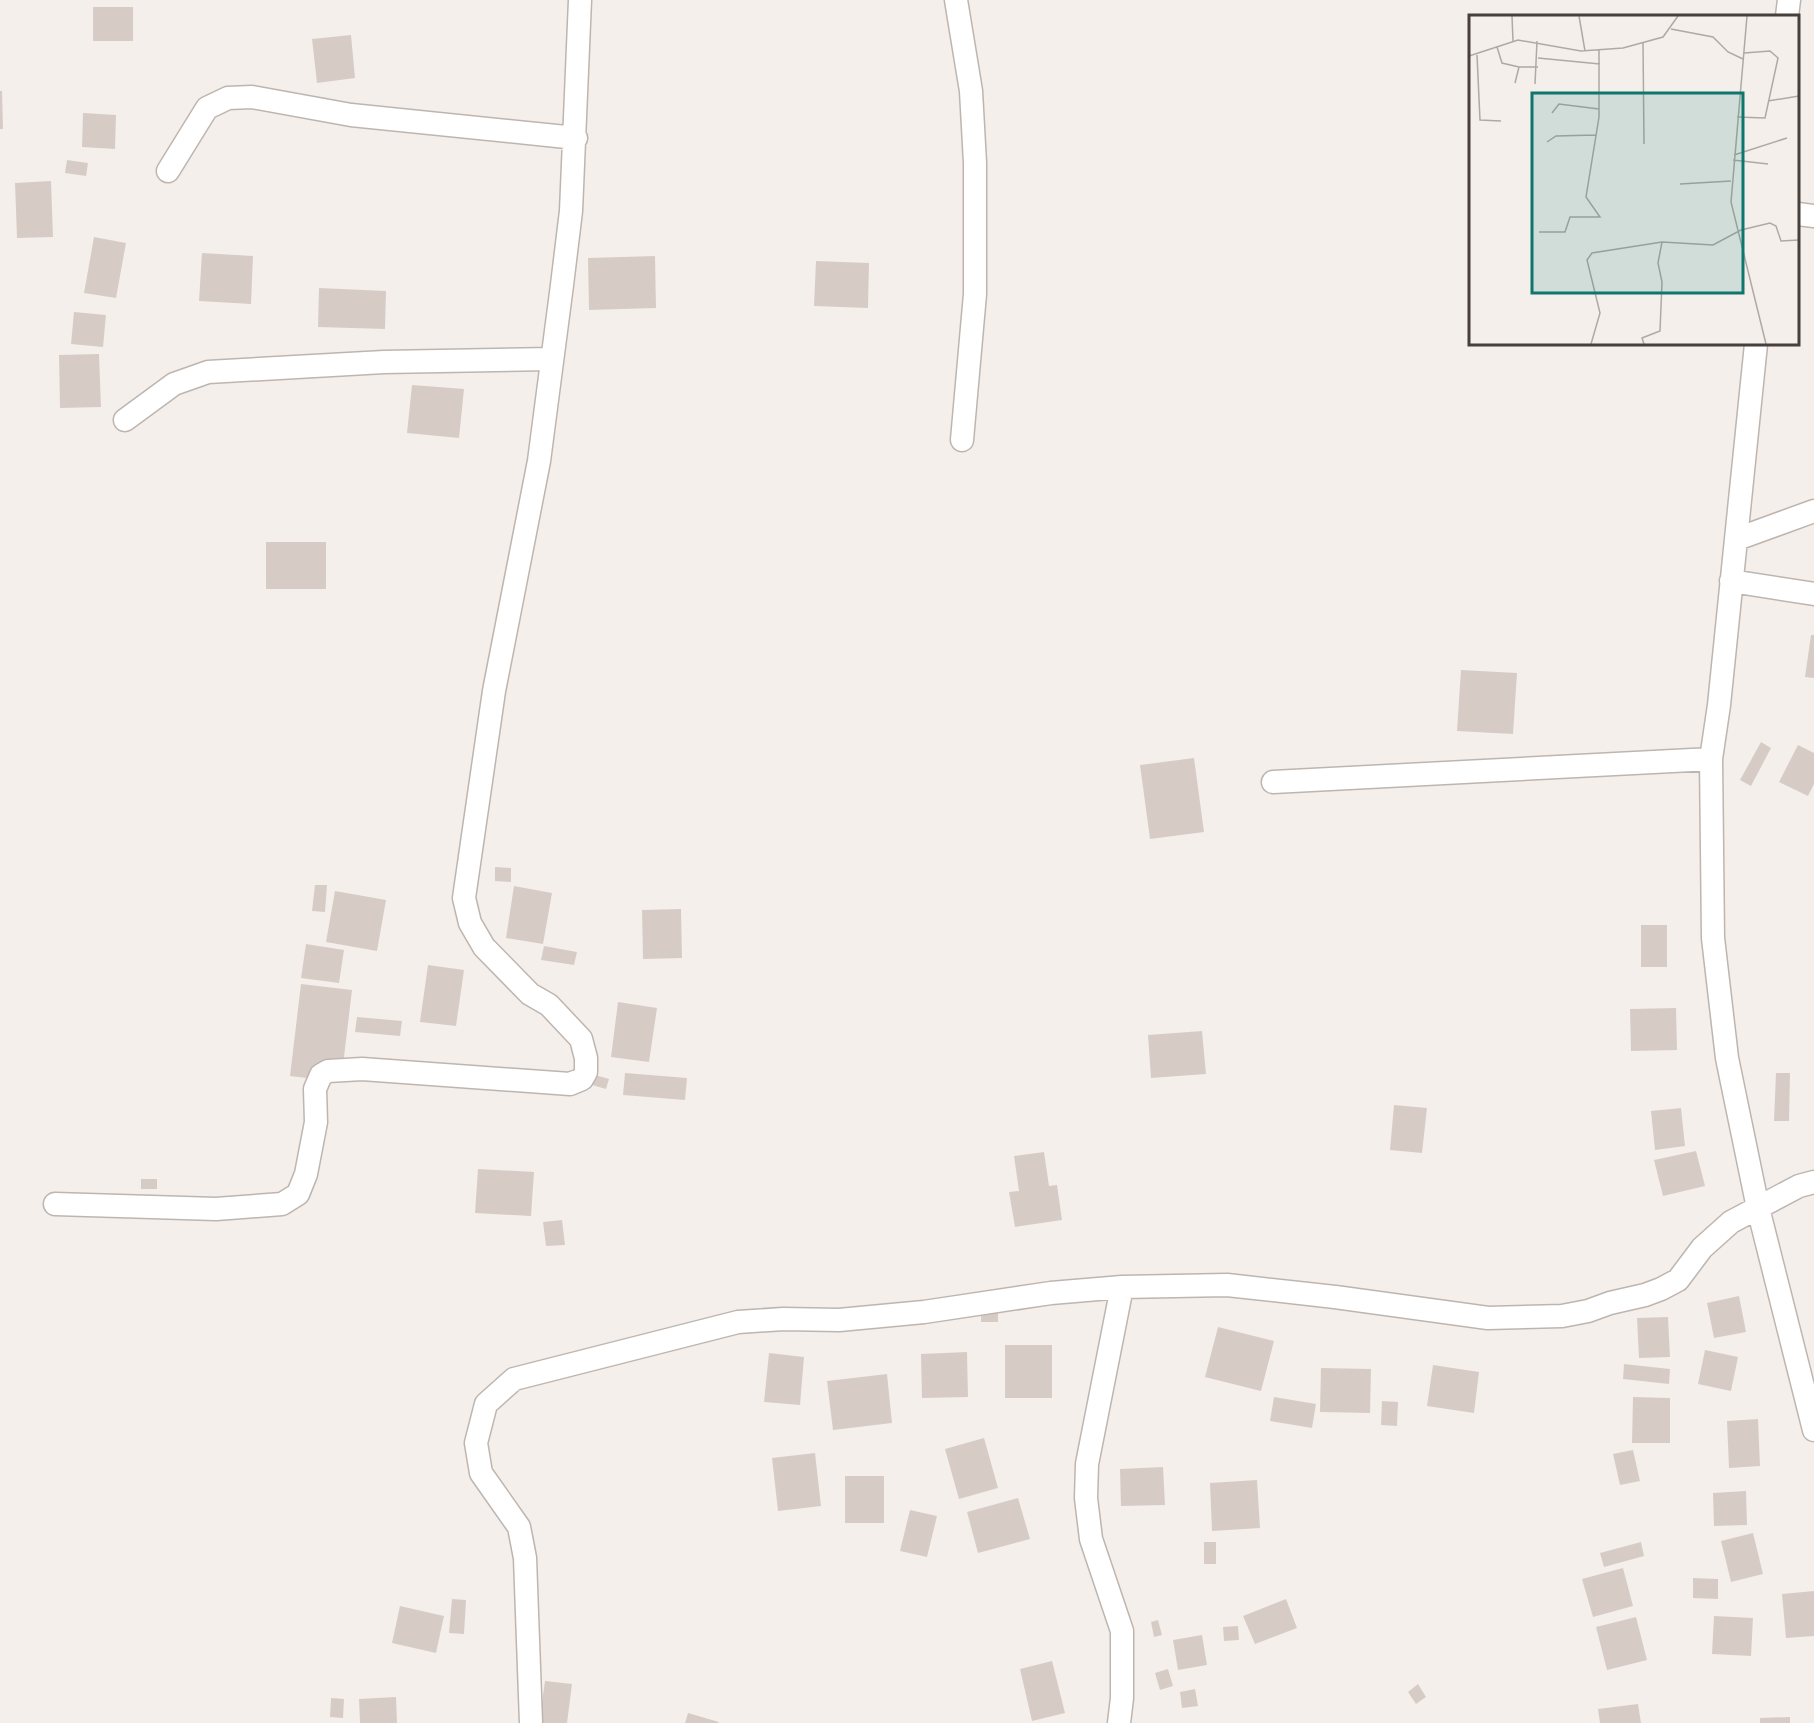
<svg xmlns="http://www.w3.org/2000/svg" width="1814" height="1723" font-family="Barlow,sans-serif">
<rect width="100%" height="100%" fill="#f4efeb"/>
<path fill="#d7ccc5" d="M93,7H133V41H93Z
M351,35L355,78L317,83L312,39Z
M0,91H2L3,129H0Z
M83,113L116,115L115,149L82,147Z
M67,160L88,163L86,176L65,173Z
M51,181L53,237L17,238L15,183Z
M94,237L126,243L116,298L84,293Z
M202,253L253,256L251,304L199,301Z
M655,256L656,308L589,310L588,258Z
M816,261L869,263L868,308L814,306Z
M319,288L386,291L385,329L318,327Z
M74,312L106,315L103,347L71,344Z
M99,354L101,407L60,408L59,355Z
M412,385L464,389L459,438L407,433Z
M266,542H326V589H266Z
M1811,635H1814V678L1805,677Z
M1461,670L1517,673L1513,734L1457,731Z
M1761,742L1771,748L1751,786L1740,780Z
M1798,745L1814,753V784L1808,796L1779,782Z
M1194,758L1204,832L1150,839L1140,765Z
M495,867L511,868V882L495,881Z
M315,885H327L325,912L312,911Z
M514,886L552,893L543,944L506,938Z
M335,891L386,900L377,951L326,942Z
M681,909L682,958L643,959L642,910Z
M1641,925H1667V967H1641Z
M306,944L344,950L339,983L301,978Z
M544,946L577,952L574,965L541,960Z
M428,965L464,970L456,1026L420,1022Z
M301,984L352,990L341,1082L290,1076Z
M618,1002L657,1008L649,1062L611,1057Z
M1676,1008L1677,1050L1631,1051L1630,1009Z
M357,1017L402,1021L400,1036L355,1032Z
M1202,1031L1206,1074L1151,1078L1148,1035Z
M625,1073L687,1078L685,1100L623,1095Z
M1776,1073H1790L1789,1121H1774Z
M595,1075L609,1079L606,1089L592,1085Z
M1394,1105L1427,1108L1422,1153L1390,1150Z
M1681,1108L1685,1146L1655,1150L1651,1111Z
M1696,1151L1705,1186L1663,1196L1654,1160Z
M1044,1152L1049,1186L1057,1185L1062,1220L1015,1227L1009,1192L1019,1191L1014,1156Z
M478,1169L534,1172L531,1216L475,1213Z
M141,1179H157V1189H141Z
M562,1220L565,1245L546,1246L543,1222Z
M1739,1296L1746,1332L1714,1338L1707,1303Z
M981,1311H998V1322H981Z
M1668,1317L1670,1357L1639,1358L1637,1318Z
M1218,1327L1274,1341L1261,1391L1205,1377Z
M1005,1345H1052V1398H1005Z
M1705,1350L1738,1357L1731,1391L1698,1384Z
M967,1352L968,1397L922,1398L921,1354Z
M769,1353L804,1357L800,1405L764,1402Z
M1624,1364L1670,1369L1669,1384L1623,1379Z
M1433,1365L1479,1372L1474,1413L1427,1406Z
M1321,1368L1371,1369L1370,1413L1320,1412Z
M887,1374L892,1423L833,1430L827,1381Z
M1274,1397L1316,1404L1312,1428L1270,1421Z
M1633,1397L1670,1398V1443H1632Z
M1382,1401L1398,1402L1397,1426L1381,1425Z
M1758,1419L1760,1466L1729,1468L1727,1421Z
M984,1438L998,1488L959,1499L945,1449Z
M1633,1450L1640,1481L1620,1485L1613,1454Z
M815,1453L821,1506L778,1511L772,1458Z
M1163,1467L1165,1505L1121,1506L1120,1469Z
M845,1476H884V1523H845Z
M1257,1480L1260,1528L1212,1531L1210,1483Z
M1746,1491L1747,1525L1714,1526L1713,1493Z
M1018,1498L1030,1539L978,1553L967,1512Z
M910,1510L937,1516L927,1557L900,1551Z
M1753,1533L1763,1574L1731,1582L1721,1541Z
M1204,1542H1216V1564H1204Z
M1641,1542L1644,1556L1604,1567L1600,1553Z
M1623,1568L1633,1606L1593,1617L1582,1579Z
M1693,1578L1718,1579V1599L1693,1598Z
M1814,1591V1636L1786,1638L1782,1594Z
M452,1599L466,1600L464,1634L449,1633Z
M1286,1599L1297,1628L1255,1644L1243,1616Z
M400,1606L444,1616L436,1653L392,1643Z
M1714,1616L1753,1618L1751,1656L1712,1654Z
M1636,1617L1647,1660L1607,1670L1596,1627Z
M1158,1620L1162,1635L1154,1637L1151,1622Z
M1238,1626L1239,1640L1224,1641L1223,1627Z
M1202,1635L1207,1665L1178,1670L1173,1640Z
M1052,1661L1065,1713L1032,1721L1020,1669Z
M1168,1669L1173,1686L1160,1690L1155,1673Z
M545,1681L572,1684L567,1723H539Z
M1418,1684L1426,1697L1416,1704L1408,1692Z
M1195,1689L1198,1706L1182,1708L1180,1692Z
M396,1697L397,1723H360L359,1699Z
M331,1698L344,1699L343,1718L330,1717Z
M1638,1704L1641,1723H1600L1598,1709Z
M688,1713L719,1722L718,1723H685Z
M1790,1717V1723H1760V1718Z"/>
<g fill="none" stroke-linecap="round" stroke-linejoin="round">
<defs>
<path id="minor" d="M956,0L971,91L975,163V294L962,440
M1787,16L1789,0
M168,171L207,108L228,98L252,97L351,115L576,138
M1798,214L1814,216
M1756,344L1719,705L1711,759L1713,938L1727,1058L1758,1208L1814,1430
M125,420L174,384L208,372L384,362L551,359
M1737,539L1814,511
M1731,581L1814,594
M1273,782L1711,759
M55,1204L216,1209L282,1204L298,1194L306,1174L316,1122L315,1089L321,1075L328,1071L362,1069L570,1084L582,1079L586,1072V1058L581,1039L549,1005L530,994L484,947L470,923L464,898L494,691L539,461L562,285L571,211L580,0
M531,1723L525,1558L519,1527L481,1473L476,1443L486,1404L514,1379L738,1322L783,1319L839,1320L924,1312L1051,1293L1122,1287L1227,1285L1335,1297L1488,1318L1562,1316L1588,1311L1610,1303L1645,1295L1661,1289L1678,1280L1702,1248L1731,1222L1799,1186L1814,1182
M1119,1723L1122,1698V1631L1091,1539L1086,1498L1087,1464L1122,1287"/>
</defs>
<use href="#minor" stroke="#beb5af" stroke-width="25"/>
<use href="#minor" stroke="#fff" stroke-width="22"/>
</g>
<g transform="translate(1469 15)">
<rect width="330" height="330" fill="#f4efeb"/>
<path fill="none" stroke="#afa9a4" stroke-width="1.5" d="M43,1L44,26M110,1L116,36M278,1L262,187L297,329M202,14L244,22L259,37L274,44M174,28L175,129M28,32L33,48L50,52M8,40L11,105L32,106M0,41L49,25L112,36L154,33L194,22L209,1M69,43L131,49M46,68L50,52H69M66,69L68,26M299,86L330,81M83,98L90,89L130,94M268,102L296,103L309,43L301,36L275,38M78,127L87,121L127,120M265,140L318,123M264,145L299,149M211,169L262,166M70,217H96L101,202H131L117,182L130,102V35M122,329L131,298L118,245L123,238L193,227L244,230L272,215L301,208L307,211L312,226L330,225M175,329L173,323L191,316L193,267L189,248L193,227"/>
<path fill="#0f766e" fill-opacity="0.15" stroke="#0f766e" stroke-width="3" d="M63,78H274V278H63Z"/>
<rect width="330" height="330" fill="none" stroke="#473f3a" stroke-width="3"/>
</g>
</svg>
